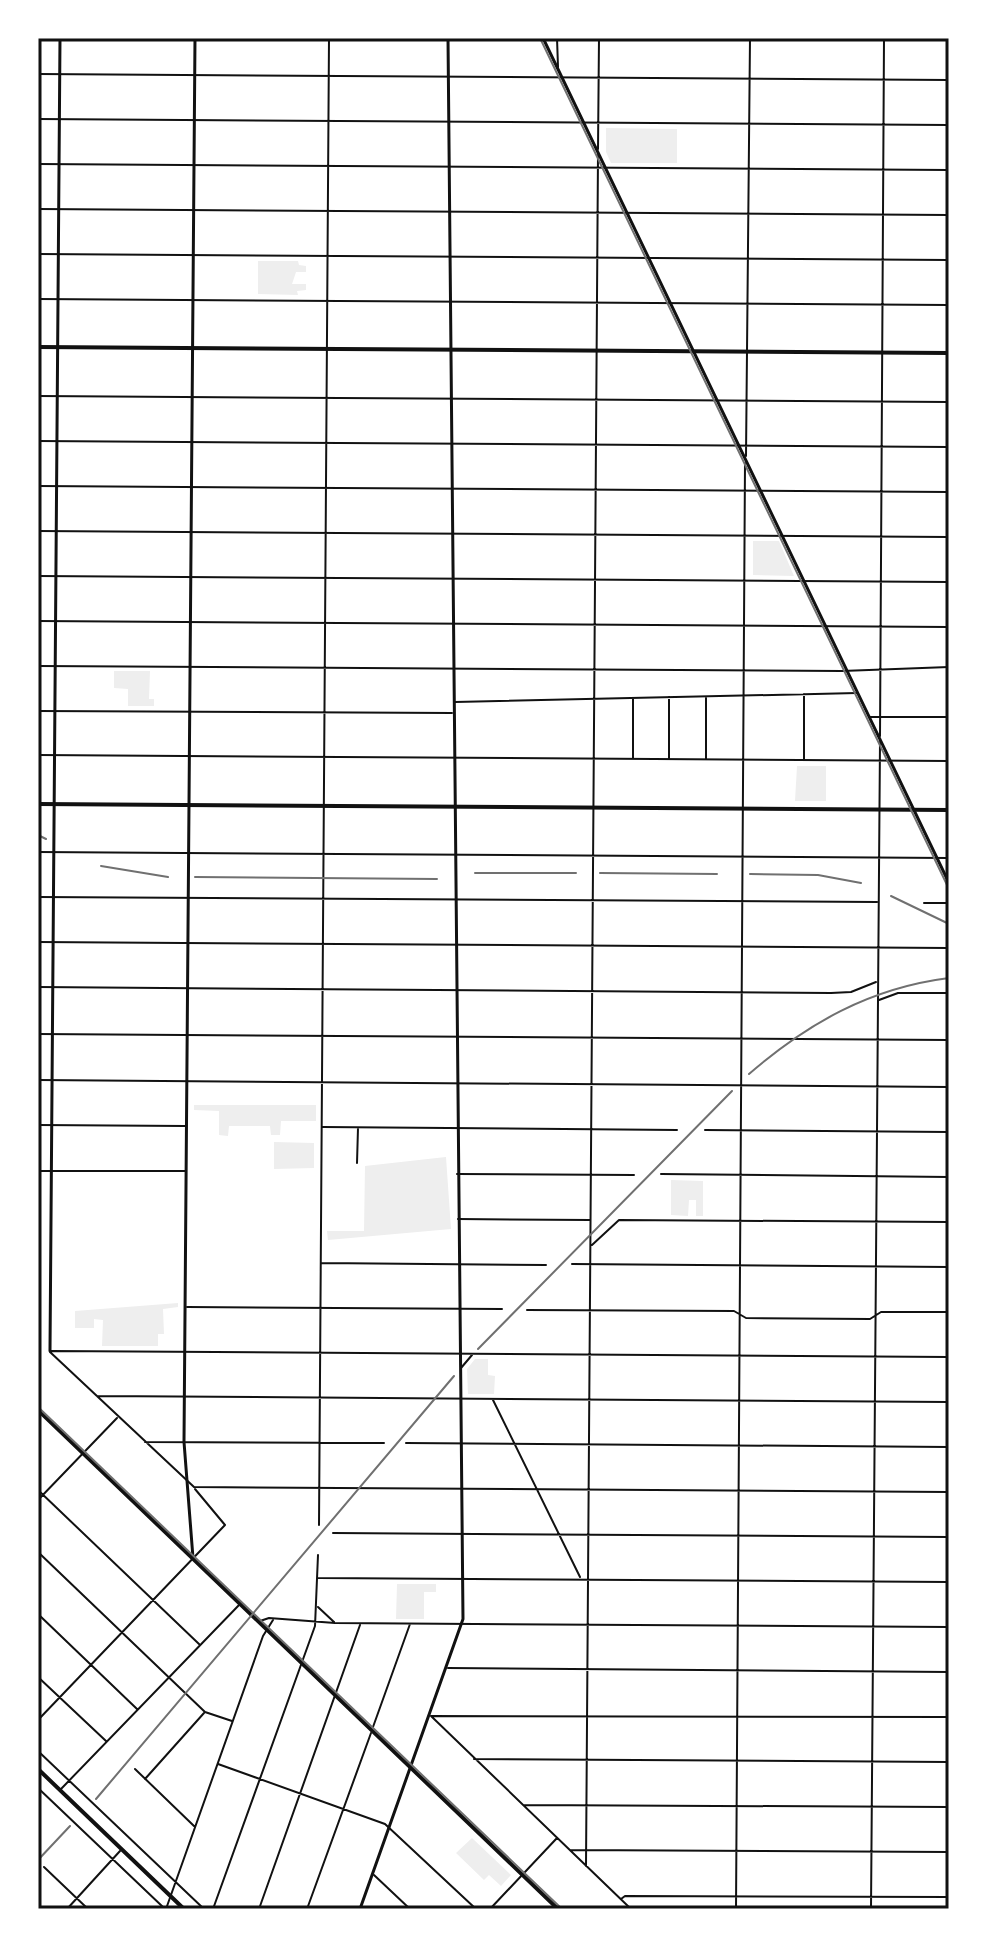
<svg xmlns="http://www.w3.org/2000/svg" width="987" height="1947" font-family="Quicksand,sans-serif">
<rect width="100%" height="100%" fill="#fff"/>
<path fill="#eee" d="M606,128L677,129V163H611L606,152Z
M258,261H298L299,265L306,266V272H296L292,284H306V290L297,291L298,295L258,294Z
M753,541H779L794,576L753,575Z
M114,671H150L149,699H154V706H128V689L114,688Z
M797,766H826V801H795Z
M194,1105H316V1121H281L280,1135H271L270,1126H229L228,1136L219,1135V1111L194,1110Z
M274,1142L314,1143V1168L274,1169Z
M446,1157L451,1229L328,1240L327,1231H364L365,1166Z
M671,1180L703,1181V1216H696V1200H689L688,1216L671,1215Z
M178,1303V1307L163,1309L164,1334H158V1346H102L103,1320L94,1319V1328H75V1311Z
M475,1359H488V1375L495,1376L494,1394H468L467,1369Z
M397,1584H436V1592H424V1619H396Z
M472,1838L511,1875L501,1886L489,1875L484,1880L456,1853Z"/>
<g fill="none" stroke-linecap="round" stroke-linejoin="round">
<path stroke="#111" stroke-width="2" d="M557,38L558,67
M38,74L949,80
M38,119L949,125
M598,149L599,38
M38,164L949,170
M38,209L949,215
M38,254L949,260
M38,299L949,305
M38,396L949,402
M38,441L949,447
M746,456L750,38
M38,486L949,492
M38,531L949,537
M38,576L949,582
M38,621L949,627
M38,666L842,671L949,667
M455,702L857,693
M38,711L452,713
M870,717H949
M880,736L884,38
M38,755L949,761
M669,758V697
M706,758V697
M633,759V698
M804,759V694
M38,852L949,858
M38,897L877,902
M924,903H949
M38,942L949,948
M38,987L831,993L851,992L876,982
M879,1000L898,993H949
M38,1034L949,1040
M38,1080L949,1087
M38,1125L185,1126
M323,1127L677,1130
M705,1130L949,1132
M357,1163L358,1128
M38,1171H185
M457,1174L634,1175
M661,1174L949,1177
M458,1219L590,1220
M592,1245L619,1220L949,1222
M321,1263L546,1265
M572,1264L949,1267
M187,1307L502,1309
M527,1310L734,1311L746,1318L870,1319L881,1312H949
M51,1351L949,1357
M50,1352L194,1487L949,1492
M461,1368L472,1355
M97,1396L949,1402
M493,1400L580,1577
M145,1442L384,1443
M406,1443L949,1447
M38,1490L199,1644
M38,1500L117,1418
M319,1525L329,38
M333,1533L949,1537
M38,1552L205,1712L232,1721
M318,1578L949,1582
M318,1607L334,1622
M38,1614L137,1709
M260,1621L269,1618L335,1623L949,1627
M448,1668L949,1672
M38,1677L106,1741
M431,1716L949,1717
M431,1716L631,1909
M38,1720L225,1525L195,1489
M373,1727L410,1624
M38,1751L204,1909
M474,1759L949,1762
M218,1764L385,1824L476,1909
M135,1769L194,1826
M145,1779L204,1713
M38,1788L164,1908
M61,1789L240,1604
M523,1805L949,1807
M570,1850L949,1852
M586,1866L598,155
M44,1867L88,1909
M374,1875L410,1909
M621,1899L625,1896L949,1897
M67,1909L120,1851
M166,1909L263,1636L273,1620
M213,1909L315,1626L318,1555
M259,1909L360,1625
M307,1909L371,1733
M490,1909L557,1838
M736,1909L745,463
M871,1909L880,742"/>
<path stroke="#111" stroke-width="3" d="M543,38L949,883
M50,1351L60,38
M193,1558L184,1442L195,38
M360,1909L463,1619L448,38"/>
<path stroke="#111" stroke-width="4" d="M38,347L949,353
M38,804L949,810
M38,1410L558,1909"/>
<path stroke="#111" stroke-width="4" d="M38,1769L184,1909"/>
<path stroke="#707070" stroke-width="2" d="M540,38L949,889
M38,835L46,839
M101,866L168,877
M475,873H576
M600,873L717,874
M750,874L818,875L861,883
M195,877L437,879
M891,896L947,923
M749,1074C808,1023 870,988 949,978
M478,1349L732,1091
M38,1407L562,1909
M96,1799L454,1376
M38,1860L70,1826"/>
</g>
<rect width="987" height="1947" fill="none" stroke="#ffffff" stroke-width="80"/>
<rect x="40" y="40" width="907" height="1867" fill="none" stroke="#111" stroke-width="3"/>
</svg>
